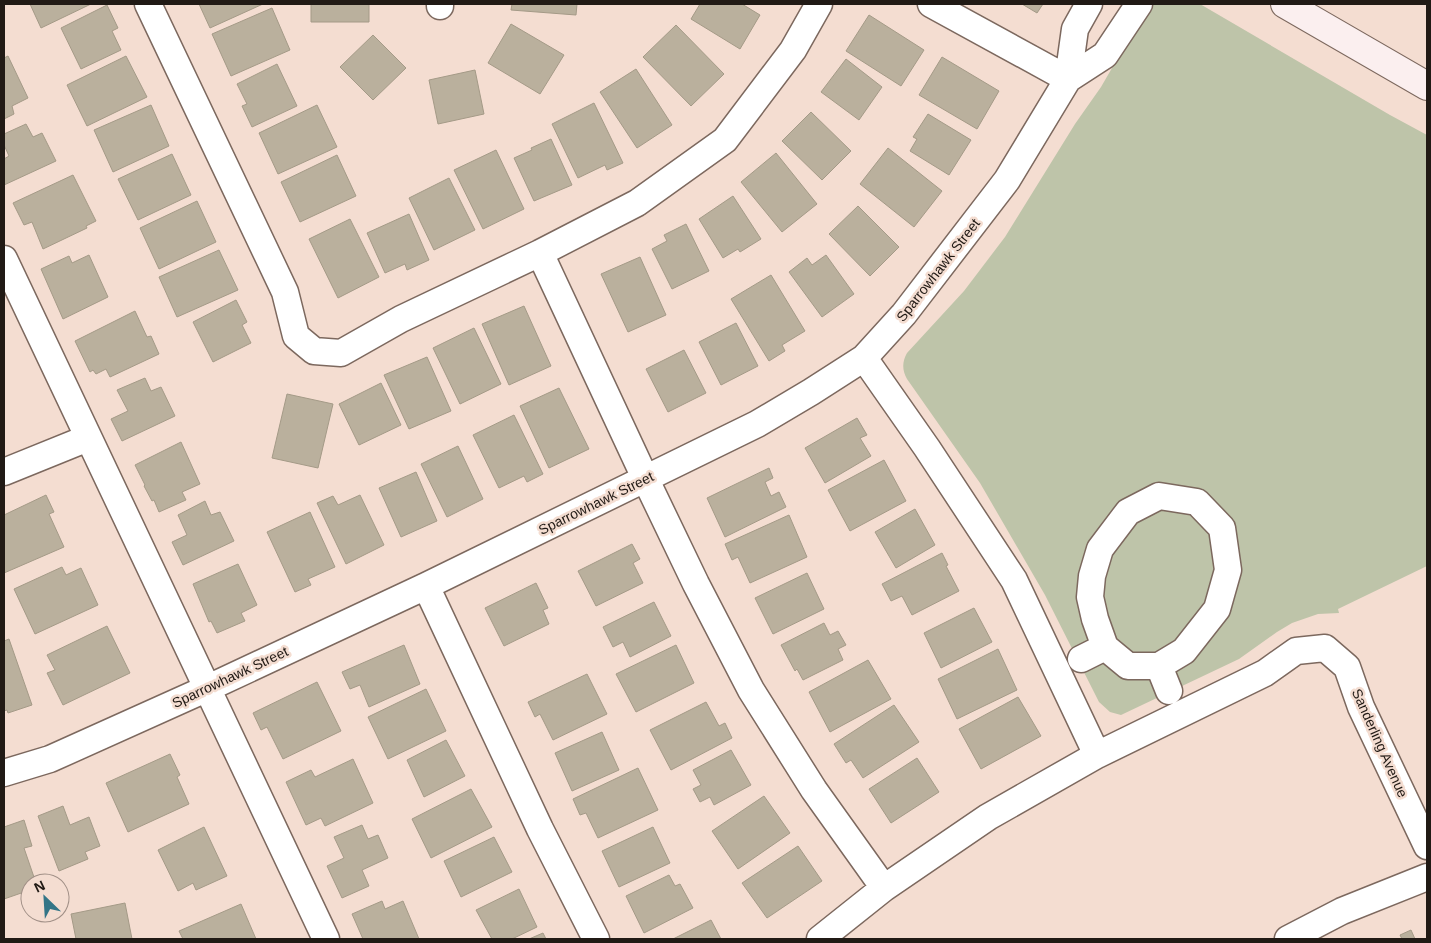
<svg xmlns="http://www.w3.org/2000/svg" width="1431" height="943" font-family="Arial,sans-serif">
<rect width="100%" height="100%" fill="#f4ddd1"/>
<path fill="#bec4a9" d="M1149,4H1200L1390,115L1427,135V566L1338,609L1339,613L1318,614L1292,623L1277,632L1239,659L1121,715L1110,712L1099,702L1045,595L980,483L907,379C902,370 902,362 907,353L964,291L1005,237L1075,124L1101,87Z"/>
<path fill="#bab09d" stroke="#a49a87" d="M30,4H91L41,28Z
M199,4H263L210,28Z
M311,4H369V22H311Z
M512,4H577L576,15L511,10Z
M700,4H742L760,15L740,49L691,19Z
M1022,4H1043L1037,13Z
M107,5L118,28L112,31L121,50L81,69L61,28Z
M272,8L290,50L231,76L212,34Z
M869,15L924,50L901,86L846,51Z
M511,24L564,55L540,94L488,63Z
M676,25L724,74L691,106L643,57Z
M373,35L406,68L373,100L340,67Z
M8,56L28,98L12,106L14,114L4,119V58Z
M126,56L147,97L87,126L67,85Z
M942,57L999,91L977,129L919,95Z
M846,59L882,87L859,120L821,92Z
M277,64L297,106L252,127L242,106L247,104L237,84Z
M636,69L672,125L637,148L600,92Z
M475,70L484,114L438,124L429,80Z
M594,103L623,163L607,170L605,165L578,178L552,124Z
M151,105L169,146L113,172L94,130Z
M317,105L337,147L278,174L259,133Z
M811,112L851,151L822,180L782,141Z
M928,114L971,140L949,175L910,151L917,139L913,137Z
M26,124L33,137L42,133L56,161L4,185V159L9,156L4,145V134Z
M551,139L572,185L534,201L514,158L532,150L531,148Z
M888,148L942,191L914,227L860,184Z
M496,150L524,209L483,229L454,170Z
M776,153L817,204L782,232L741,182Z
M172,154L191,195L138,220L118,179Z
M337,155L356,196L300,222L281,182Z
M73,175L96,221L86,226L87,228L43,249L32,222L24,225L13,203Z
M449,178L475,230L434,250L409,198Z
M733,196L761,239L740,252L738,249L723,258L699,219Z
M197,201L216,242L159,269L140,228Z
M858,206L899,247L870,276L829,234Z
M409,214L429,260L407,270L405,264L385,273L367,233Z
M350,219L379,277L338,298L309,239Z
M686,224L709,271L672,289L652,249L667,241L664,235Z
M219,250L238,290L177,317L159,277Z
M89,255L108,297L63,319L41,269L69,256L72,263Z
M826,255L854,294L822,317L789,272L807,258L812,265Z
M640,257L666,315L628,332L601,274Z
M771,275L805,331L782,345L785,351L769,361L731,299Z
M236,300L247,322L242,325L251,343L213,362L193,322Z
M524,306L551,366L509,385L482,324Z
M135,311L147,337L151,336L159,354L110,377L106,369L96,374L93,370L90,372L75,341Z
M736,323L758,366L721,385L699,342Z
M474,328L501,384L460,404L433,348Z
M684,350L706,393L668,412L646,369Z
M427,357L451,411L409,429L384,375Z
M145,378L151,391L161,387L175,416L122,441L111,419L128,411L117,390Z
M381,383L401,425L359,445L339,404Z
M559,388L589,449L549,468L520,406Z
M287,394L333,404L318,468L272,458Z
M514,415L543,474L527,482L524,476L499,488L473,435Z
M857,418L867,435L860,438L871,456L825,483L805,448Z
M181,442L200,484L182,492L186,500L159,512L154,500L152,501L144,486L145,485L135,465Z
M458,446L483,499L447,517L421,464Z
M884,460L906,501L850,531L828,490Z
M769,468L773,478L765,482L771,496L779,492L786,507L725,537L707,498Z
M416,472L437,521L401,537L379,488Z
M46,495L54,512L49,514L64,547L4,573V515Z
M360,495L384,545L346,564L317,503L333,496L338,505Z
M205,501L211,515L220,512L234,541L183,565L172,542L187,535L178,515Z
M915,509L935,545L896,568L875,532Z
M310,512L335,567L308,579L311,585L295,592L267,532Z
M789,515L807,557L750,583L738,557L732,560L725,544Z
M632,544L640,559L633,563L643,583L596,606L578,571Z
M942,553L948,565L946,566L959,591L912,615L902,596L891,601L882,584Z
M238,564L257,605L241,613L245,621L217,633L211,621L209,622L193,584Z
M62,567L66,575L81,568L98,605L35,634L14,589Z
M807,573L824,609L773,634L755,598Z
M536,583L548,608L543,610L549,624L504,646L485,608Z
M654,602L671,636L630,657L623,642L613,647L603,627Z
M974,608L992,642L941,668L924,633Z
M824,623L830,635L838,631L846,645L838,649L843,660L803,680L797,669L795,671L781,645Z
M107,626L130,673L63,705L47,673L55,670L47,655Z
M9,639L32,705L8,713L7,710L4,711V641Z
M404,645L420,684L369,707L360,685L350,689L342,672Z
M676,645L694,683L636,712L616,674Z
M998,649L1017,690L957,719L938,679Z
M868,660L891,699L830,732L809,692Z
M587,674L607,714L553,740L540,714L535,717L528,702Z
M317,682L341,731L283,759L267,727L261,730L253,713Z
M426,689L446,731L388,759L368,717Z
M1018,697L1041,736L981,769L959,729Z
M706,702L719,726L725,723L732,738L671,770L650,730Z
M894,705L919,742L863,778L851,760L846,763L834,744Z
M602,732L619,770L572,791L555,753Z
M446,740L465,776L424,797L407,760Z
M731,750L751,785L714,805L710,797L700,802L693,789L701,785L693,770Z
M170,754L180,775L177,777L189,804L128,832L106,783Z
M917,758L939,792L891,823L869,789Z
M353,759L373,803L325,826L321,818L306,825L286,782L311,770L315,777Z
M638,768L658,810L598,838L586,813L580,815L573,799Z
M471,789L492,827L431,858L412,819Z
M764,796L790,833L738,869L712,831Z
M63,806L70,825L89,817L100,846L85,852L88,859L59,871L38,816Z
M24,820L32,846L24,848L36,883H30V890L4,899V827Z
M362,825L368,839L378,835L388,858L362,870L369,886L342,898L327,866L344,858L334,837Z
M204,827L227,876L196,890L193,883L178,891L158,850Z
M653,827L670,863L619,887L602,851Z
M494,837L512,872L461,897L444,861Z
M798,846L822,881L767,918L742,883Z
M669,875L675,886L680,884L693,908L644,933L626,896Z
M519,889L537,927L512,939H492L476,910Z
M382,901L385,909L403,901L419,939H363L352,914Z
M125,903L132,939H76L71,914Z
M241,904L256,939H183L179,931Z
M711,920L721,939H673Z
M1411,930L1415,939H1402L1400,935Z
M543,933L546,939H529Z"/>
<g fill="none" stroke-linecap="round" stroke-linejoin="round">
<defs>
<path id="street" d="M148,4L285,292L296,336L314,351L341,353L401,319L540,253L637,203L725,140L793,50L819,4
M1089,4L1075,29L1068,79L1105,55L1139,4
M440,6V4
M540,253L646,480L696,584L751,690L814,790L884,888
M4,259L326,939
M864,358L927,448L1014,580L1097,755
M4,472L88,438
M426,586L540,829L596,939
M1081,659L1105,647
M1159,666H1128L1105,647L1095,619L1090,597L1092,576L1100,549L1128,512L1159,496L1197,502L1222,528L1228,570L1217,609L1184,651L1159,666L1169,691
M4,773L50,759L208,688L426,586L757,424L811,392L864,358L904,314L1007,180L1068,79L931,4
M820,939L884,888L988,817L1097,755L1265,673L1296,651L1325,648L1347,667L1361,707L1427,846
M1288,939L1342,911L1427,877"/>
<path id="secondary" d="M1285,4L1427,86"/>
</defs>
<use href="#street" stroke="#7c685e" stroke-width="29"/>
<use href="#secondary" stroke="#7c685e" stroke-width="30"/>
<use href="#street" stroke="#fff" stroke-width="26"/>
<use href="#secondary" stroke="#fbefef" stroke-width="28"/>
</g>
<g text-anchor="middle" stroke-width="5" stroke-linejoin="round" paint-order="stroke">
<g font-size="14" fill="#211a15" stroke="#f4ddd1">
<text transform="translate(938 270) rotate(-52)" y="5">Sparrowhawk Street</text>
<text transform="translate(596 503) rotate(-26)" y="5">Sparrowhawk Street</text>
<text transform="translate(230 677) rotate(-25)" y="5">Sparrowhawk Street</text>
<text transform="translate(1380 743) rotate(66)" y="5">Sanderling Avenue</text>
</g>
</g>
<rect width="1431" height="943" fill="none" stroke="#211a15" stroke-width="10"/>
<g transform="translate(45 898) rotate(335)"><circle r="24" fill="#f4ddd1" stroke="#a08f86"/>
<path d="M0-4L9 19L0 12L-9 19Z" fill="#337587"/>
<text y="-8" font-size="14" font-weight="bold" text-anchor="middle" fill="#211a15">N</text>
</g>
</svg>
